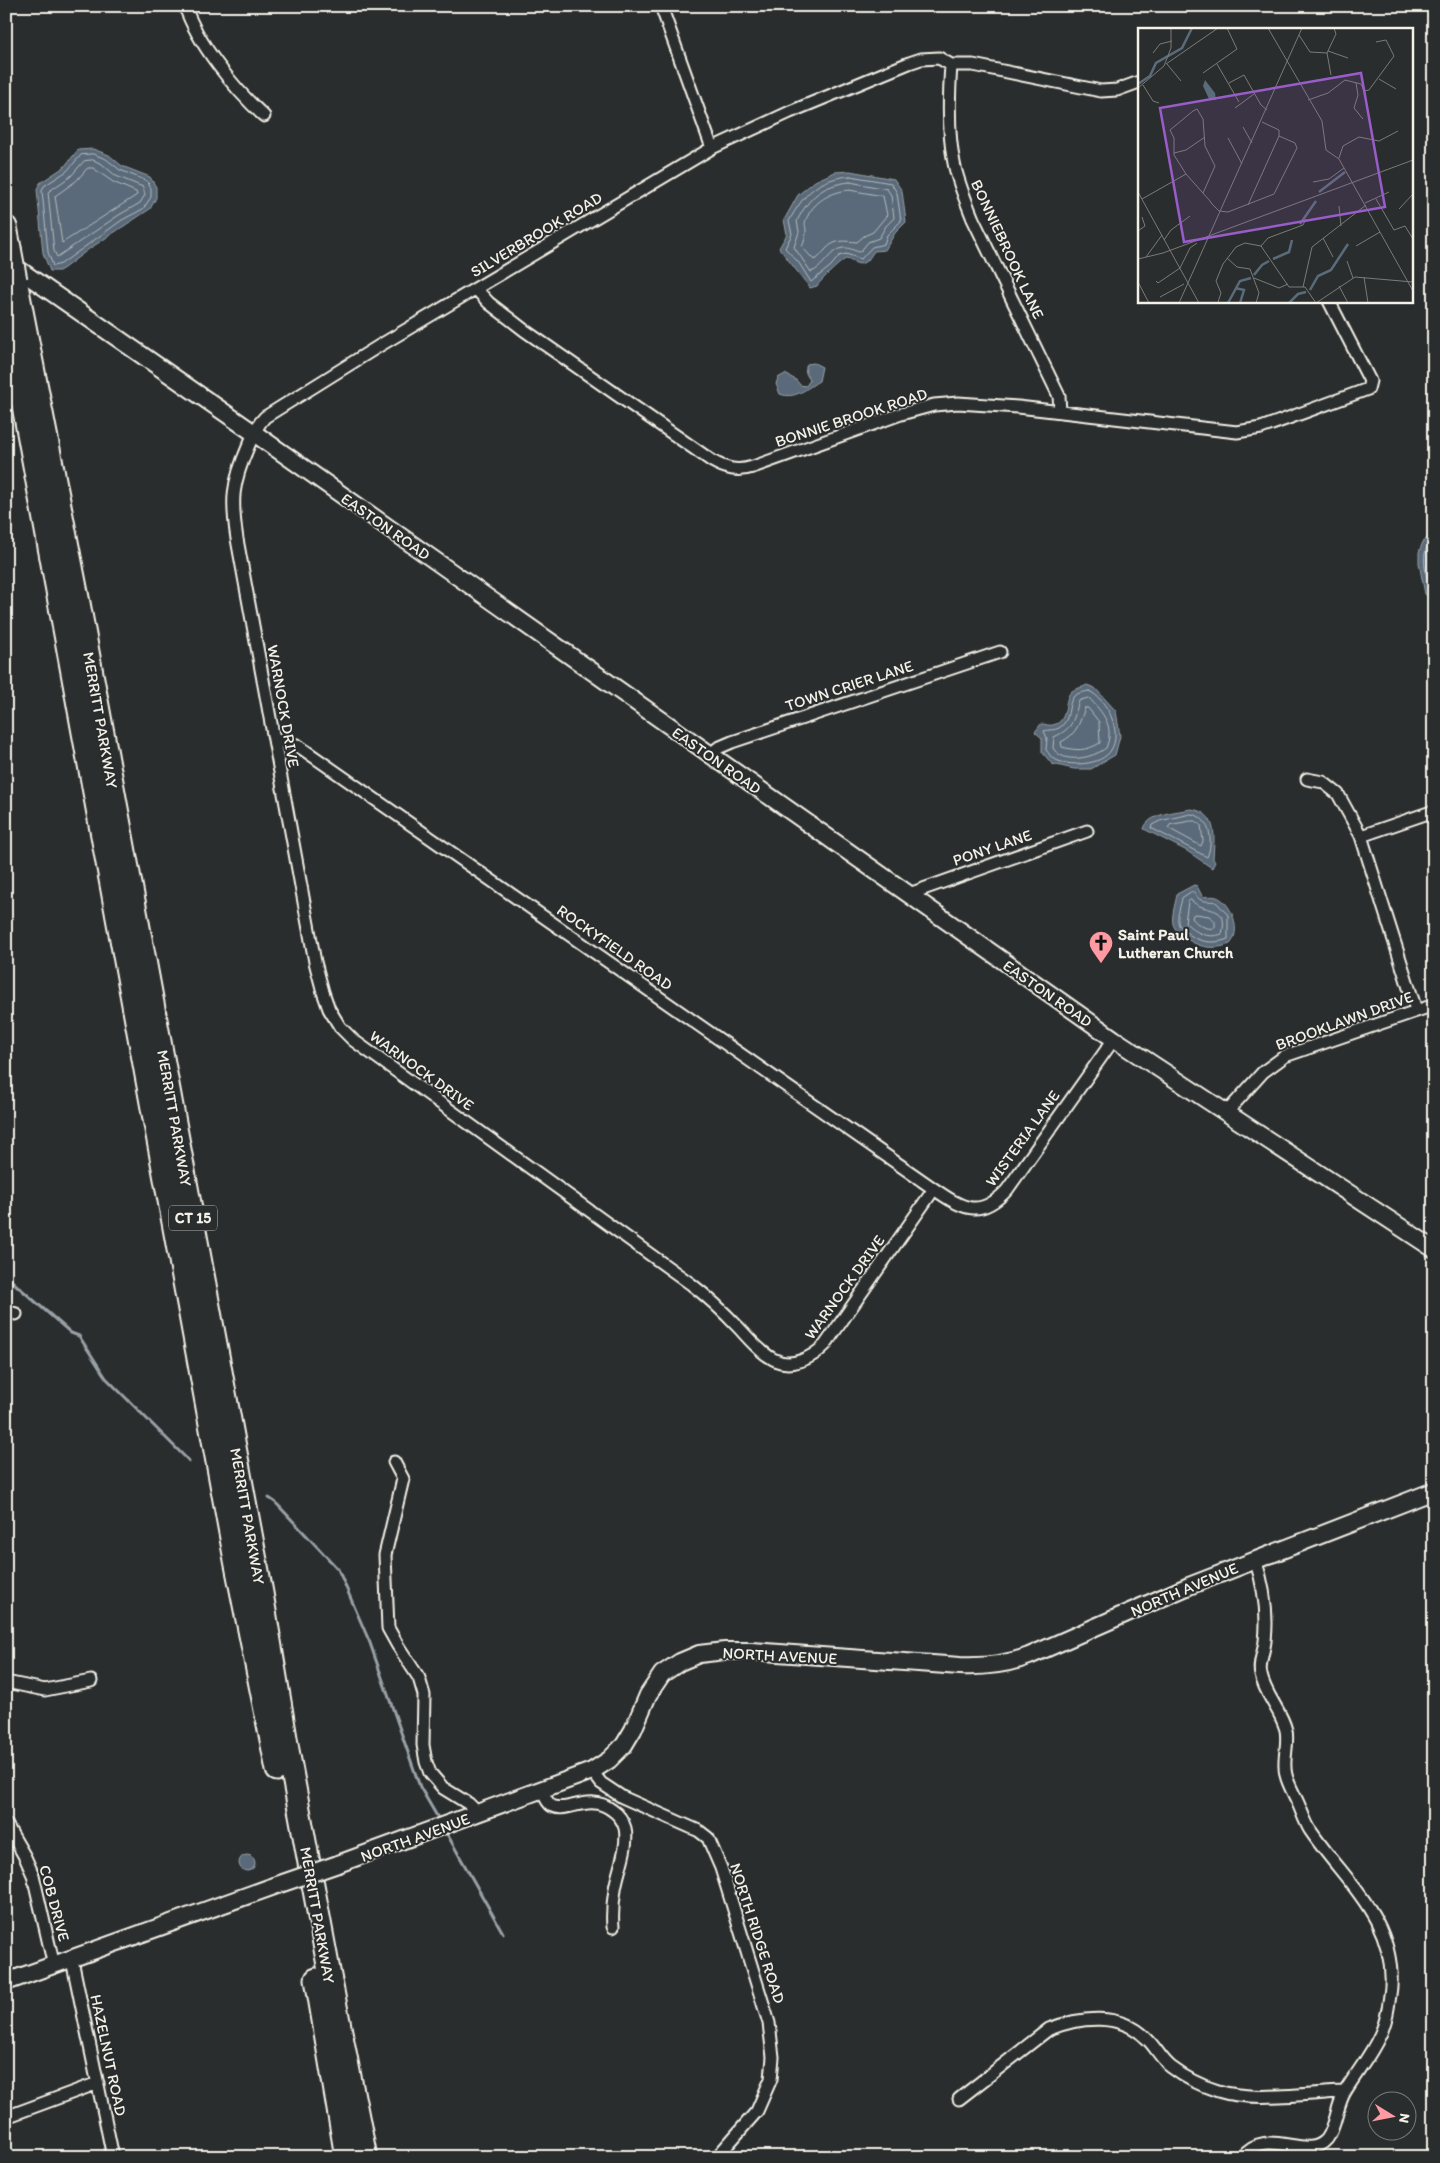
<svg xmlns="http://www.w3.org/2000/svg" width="1440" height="2163" font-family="Itim,sans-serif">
<rect width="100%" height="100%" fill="#2a2d2e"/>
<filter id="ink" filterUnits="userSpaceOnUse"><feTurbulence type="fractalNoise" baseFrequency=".02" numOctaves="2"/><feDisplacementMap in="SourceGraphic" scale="10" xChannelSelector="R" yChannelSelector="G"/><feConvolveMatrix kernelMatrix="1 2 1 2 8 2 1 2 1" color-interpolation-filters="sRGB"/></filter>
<g filter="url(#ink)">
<path fill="#5a6b7a" stroke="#98a1a6" d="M93,149L109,155L122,166L150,177L156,187V198L150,209L89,249L64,268L59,271H50L43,253L37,189L40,183L64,167L78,150Z
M850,171L894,179L902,191L906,222L895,233L885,250L874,251L868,260L861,264C855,264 851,260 846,259C843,259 819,282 817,286L810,288L779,248L787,234L784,220L798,195L815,181L835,172Z
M814,363L822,367L819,381C807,388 795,400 780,394L776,384L778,378L785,374L796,380L800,385L806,386L810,380C806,374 804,372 807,364Z
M1434,531V603L1425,594L1419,563V552L1423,542Z
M1087,685L1095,688L1116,711L1120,736L1115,755L1091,769H1074L1052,764L1042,752V738L1035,732L1041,724C1046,724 1049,726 1053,725C1070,721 1062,699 1072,691C1076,688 1082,688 1087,685Z
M1191,809C1219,813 1214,838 1213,859L1215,862L1212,868L1187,851L1144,829C1148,813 1177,812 1191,809Z
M1194,885L1197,886L1202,896C1207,898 1212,895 1217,897C1232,903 1242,932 1230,944C1212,951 1194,947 1180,933C1177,931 1174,928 1173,924C1171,916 1176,902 1177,894Z
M239 1863a8 8 0 1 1 16 0a8 8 0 1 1-16 0Z"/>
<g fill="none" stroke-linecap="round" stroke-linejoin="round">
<path stroke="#b6bbbc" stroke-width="1" d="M93,154L106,159L120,170L147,181L151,188V197L143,209L122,220L61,264L53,266L48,252L42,190L44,186L67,171L81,155Z
M93,160L102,164L116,176L143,187L145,195L140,203L119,215L57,257L54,251L48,192L71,176L84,161Z
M88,168H93L113,182L136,192L137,195L62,243L55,196L76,181Z
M850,176L891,183L897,193L901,221L887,235L884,244L872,247L861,259L846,254L839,256L831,266L811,282L799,263L785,248L792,234L789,221C804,194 817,179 850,176Z
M850,182L887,189L891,195L894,218L886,226L879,238L868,242L860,252C854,251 849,247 843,248C830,249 824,268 811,272L794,247L799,232L797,221C809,197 822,185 850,182Z
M849,190L883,196L887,215L873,232L864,236L857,242C845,241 835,239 826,249C821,254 820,258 814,260L802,247C804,242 806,237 806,231C806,227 804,224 806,220C813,201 831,192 849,190Z
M1434,538C1417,553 1427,573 1430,592L1434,597
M1089,691C1107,699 1123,732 1111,750C1102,766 1068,767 1054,759C1050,757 1049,753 1046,750L1047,738L1044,731C1049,729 1054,731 1059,728C1072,720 1066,705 1074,696C1077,693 1085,692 1089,691Z
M1089,698C1103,713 1115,726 1106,748C1093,758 1063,765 1053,748L1054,737C1074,728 1073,720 1079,701Z
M1085,708H1088L1099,722L1100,743C1086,751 1077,751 1062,747L1061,742C1077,734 1079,724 1085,708Z
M1191,814C1210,816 1214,842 1207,857L1151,828L1152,825L1160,821Z
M1191,821H1196L1201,825L1203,841L1201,846L1168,828L1170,825Z
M1191,892H1194C1200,904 1206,900 1216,902L1228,915V939C1212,945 1196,942 1184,930C1181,928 1178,925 1178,921C1177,914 1181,905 1182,898Z
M1191,900C1204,915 1230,902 1222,934C1207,939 1196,933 1185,922L1188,902Z
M1196,914L1209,916L1215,921V928C1207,930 1197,925 1192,918L1193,915Z"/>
<path stroke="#98a1a6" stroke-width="3" d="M6,1276L71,1333L79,1336L106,1378L189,1461
M269,1498L275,1502L338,1569L370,1643L420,1787L438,1818
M447,1834L503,1933"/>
<defs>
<path id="street" d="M185,6C197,43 235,90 264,116
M661,6L712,148
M951,65C949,94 948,135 954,163C958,183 966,201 973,219L1059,396L1060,411
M476,289L489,303L524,330L712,461C726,469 737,472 753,467L901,414L934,405L958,403L1018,407L1237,432L1261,428L1368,389L1370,381L1329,301
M274,739L297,745L934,1189C963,1209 980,1219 1007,1190L1114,1039
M710,755L718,748L732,742L1000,652
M1307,779L1323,782L1338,794L1361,836L1416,1010
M1361,836L1434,811
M909,894L1087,831
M1227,1112L1263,1072L1285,1056L1434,1005
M934,1189L825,1345C812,1358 791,1369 773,1359C760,1352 749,1339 739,1328C724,1312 708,1297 691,1284L353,1040L340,1027L329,1009L323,992L315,962L237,539C231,500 232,484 248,447C253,436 256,426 265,417L379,346L712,148L790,112L909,63L921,59L939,58L951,65H973L1101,91L1117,90L1139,82
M6,1311L16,1314
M394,1462L403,1479L385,1555L388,1628L398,1646L419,1678L424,1695L423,1745L426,1762L430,1773L443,1788L469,1804L479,1814
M6,1682L45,1690L91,1681
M592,1771L601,1783L622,1797L699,1831L708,1838L721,1868L769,2023L773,2057L771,2079L757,2111L717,2157
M542,1790C544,1795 547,1803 552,1806C567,1814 589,1792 612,1810C618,1814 623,1821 625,1828C629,1847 618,1870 615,1889C613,1901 612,1915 613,1927
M6,1824L25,1857L33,1875L54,1966
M72,1960L113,2157
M959,2099L1049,2029C1080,2017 1120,2012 1146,2038C1155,2046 1161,2059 1171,2067C1184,2077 1202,2086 1218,2091C1252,2102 1308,2093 1344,2092
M6,2117L98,2083
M1242,2157C1266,2124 1307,2163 1327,2139C1337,2125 1336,2105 1346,2090C1357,2072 1371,2055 1380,2035C1387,2021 1389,2003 1391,1987C1395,1918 1345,1882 1310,1830C1305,1822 1302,1812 1298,1803C1294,1794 1288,1784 1286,1775C1282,1760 1289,1745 1286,1730C1281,1710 1265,1695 1261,1675C1258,1664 1264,1652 1265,1641C1268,1614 1264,1586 1255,1559"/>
<path id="secondary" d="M8,262L254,433L1114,1039L1434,1249
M338,1864L592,1771L609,1760L624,1745L633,1730L648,1695L662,1674L680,1662L699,1654L725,1651H751L960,1666C985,1667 1006,1665 1029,1656L1189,1586L1434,1491
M6,1982L277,1885"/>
<path id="highway" d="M6,227L10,248
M16,280L79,603L262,1593L288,1750L330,1976L366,2157
M6,313L235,1560L277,1770
M316,1979L346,2157"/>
</defs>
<use href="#street" stroke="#f4f1e8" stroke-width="15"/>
<use href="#secondary" stroke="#f4f1e8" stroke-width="20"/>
<use href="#highway" stroke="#f4f1e8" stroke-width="25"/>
<use href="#street" stroke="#2a2d2e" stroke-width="11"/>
<use href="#secondary" stroke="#2a2d2e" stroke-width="16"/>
<use href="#highway" stroke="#2a2d2e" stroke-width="21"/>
<defs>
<path id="secondary-bridge" d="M277,1885L338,1864"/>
<path id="highway-bridge" d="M10,248L16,280"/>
</defs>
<use href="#secondary-bridge" stroke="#f4f1e8" stroke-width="20" stroke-linecap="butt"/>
<use href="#highway-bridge" stroke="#f4f1e8" stroke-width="25" stroke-linecap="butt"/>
<use href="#secondary-bridge" stroke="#2a2d2e" stroke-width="16"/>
<use href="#highway-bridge" stroke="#2a2d2e" stroke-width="21"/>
</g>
</g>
<defs>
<symbol id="church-pin" viewBox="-11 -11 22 30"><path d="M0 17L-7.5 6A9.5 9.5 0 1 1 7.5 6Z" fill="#ff9aa2" stroke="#2a2d2e"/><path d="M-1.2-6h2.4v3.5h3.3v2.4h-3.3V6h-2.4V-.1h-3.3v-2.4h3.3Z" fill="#111"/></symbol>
</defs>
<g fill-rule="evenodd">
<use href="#church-pin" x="1087" y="929" width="28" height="38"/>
</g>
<g text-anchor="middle" stroke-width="4" stroke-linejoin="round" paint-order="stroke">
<rect fill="#2a2d2e" stroke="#b7b6b0" stroke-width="1" x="169" y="1205.5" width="48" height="25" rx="4"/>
<g font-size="15" font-weight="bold" fill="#f4f1e8">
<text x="193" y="1223">CT 15</text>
</g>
<g font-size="16" fill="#f4f1e8" stroke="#2a2d2e">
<text transform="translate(536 234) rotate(-31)" y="6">SILVERBROOK ROAD</text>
<text transform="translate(1008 249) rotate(65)" y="6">BONNIEBROOK LANE</text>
<text transform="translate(851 417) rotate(-18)" y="6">BONNIE BROOK ROAD</text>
<text transform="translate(386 526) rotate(35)" y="6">EASTON ROAD</text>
<text transform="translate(849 685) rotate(-18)" y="6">TOWN CRIER LANE</text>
<text transform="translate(284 706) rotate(80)" y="6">WARNOCK DRIVE</text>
<text transform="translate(101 720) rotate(80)" y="6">MERRITT PARKWAY</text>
<text transform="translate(717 760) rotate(35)" y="6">EASTON ROAD</text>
<text transform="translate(992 847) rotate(-19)" y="6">PONY LANE</text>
<text transform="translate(615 947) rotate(35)" y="6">ROCKYFIELD ROAD</text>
<text transform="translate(1048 993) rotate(35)" y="6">EASTON ROAD</text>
<text transform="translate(1344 1020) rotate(-20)" y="6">BROOKLAWN DRIVE</text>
<text transform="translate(422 1070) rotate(36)" y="6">WARNOCK DRIVE</text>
<text transform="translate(175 1118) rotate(80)" y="6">MERRITT PARKWAY</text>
<text transform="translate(1022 1138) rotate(-54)" y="6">WISTERIA LANE</text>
<text transform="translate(844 1287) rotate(-54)" y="6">WARNOCK DRIVE</text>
<text transform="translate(248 1516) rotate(80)" y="6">MERRITT PARKWAY</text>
<text transform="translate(1184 1589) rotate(-23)" y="6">NORTH AVENUE</text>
<text transform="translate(780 1655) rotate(3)" y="6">NORTH AVENUE</text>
<text transform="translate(415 1837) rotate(-20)" y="6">NORTH AVENUE</text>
<text transform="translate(55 1903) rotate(75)" y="6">COB DRIVE</text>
<text transform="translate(318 1915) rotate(80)" y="6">MERRITT PARKWAY</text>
<text transform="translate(758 1933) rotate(72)" y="6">NORTH RIDGE ROAD</text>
<text transform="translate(109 2055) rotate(78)" y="6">HAZELNUT ROAD</text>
</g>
<g font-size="16" font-weight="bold" fill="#f4f1e8" stroke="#2a2d2e" text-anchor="start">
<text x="1118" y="940">Saint Paul<tspan x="1118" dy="18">Lutheran Church</tspan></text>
</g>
</g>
<g transform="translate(1138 28)">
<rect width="275" height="275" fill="#2a2d2e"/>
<path d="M67,52L77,65L78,72L71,71L65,58Z" fill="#5a6b7a"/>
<path fill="none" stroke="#5a6b7a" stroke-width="2.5" d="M0,56L12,48L18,35L44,20L54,0M181,164L207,144M162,196L178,173M135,231L151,224L154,212M116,247L124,237L131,233M97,260L106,262L102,275M172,262L180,248L193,242L210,216M90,275L102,253L113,250M151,275L160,266L168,264"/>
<path fill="none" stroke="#7b7b78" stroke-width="1" d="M130,0L184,93L188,122L201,131L275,263M161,7L172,24L189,25M190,23L210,30M15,25L22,16L34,13M28,36L80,0M29,36L43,53M79,36L101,74M65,45L99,21L89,0M193,47L189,25L198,6L196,0M241,51L258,61M91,55L106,47L123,77L129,82M218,55L220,67L216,80L225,91M5,57L15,73L21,75M0,60L26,38L33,20V0M170,72L190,65L207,52L223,56L226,63L231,62L256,28L248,12L238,14M97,80L116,66M0,85V106M124,94L141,102V108M105,99L114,115M90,110L104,136M36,125L48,122L67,109M201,130L205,118L221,109L241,113L260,103M175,154L191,151L206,140M0,164L61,275M65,165L77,138L67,118L65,91L59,81L55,83L32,102L36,110V127L48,146L72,173L74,176L81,183L90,184L136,166L159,120L157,115L141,108M4,171L48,146M238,171L256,202L267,198L275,211M227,175L251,164M110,177L141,108M201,178L203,198M261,181L275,166M0,203L7,198L4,189M185,210L195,229M26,212L33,202L52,188M123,218L130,210L165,197L168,191M218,218L242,204M8,229L24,207M89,230L99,239L112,241L121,265L118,275M0,231L25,225L275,132M209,233L215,250M42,240L52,220L59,215M226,249L230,275M116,250L141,260L150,256M18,253L20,255L42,240M0,254L11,275M201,258L210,275M165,259L174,219L228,177M22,269L46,256M80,274L83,265L78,253L85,236L98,219L107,215L123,218L151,259H167L178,275L217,249L275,254M41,275L164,0"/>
<path fill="#995dc9" fill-opacity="0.15" stroke="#995dc9" stroke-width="2.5" d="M223,45L247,179L46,214L22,80Z"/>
<rect width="275" height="275" fill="none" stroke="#f4f1e8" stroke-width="2.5"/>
</g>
<rect width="1440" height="2163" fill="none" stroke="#2a2d2e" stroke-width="25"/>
<rect x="12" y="12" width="1415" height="2138" fill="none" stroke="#f4f1e8" stroke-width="2" filter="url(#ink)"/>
<g transform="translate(1392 2116) rotate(100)"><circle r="24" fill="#2a2d2e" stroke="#7b7b78"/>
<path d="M0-4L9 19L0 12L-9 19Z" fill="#ff9aa2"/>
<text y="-8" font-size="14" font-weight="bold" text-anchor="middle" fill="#f4f1e8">N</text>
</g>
</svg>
